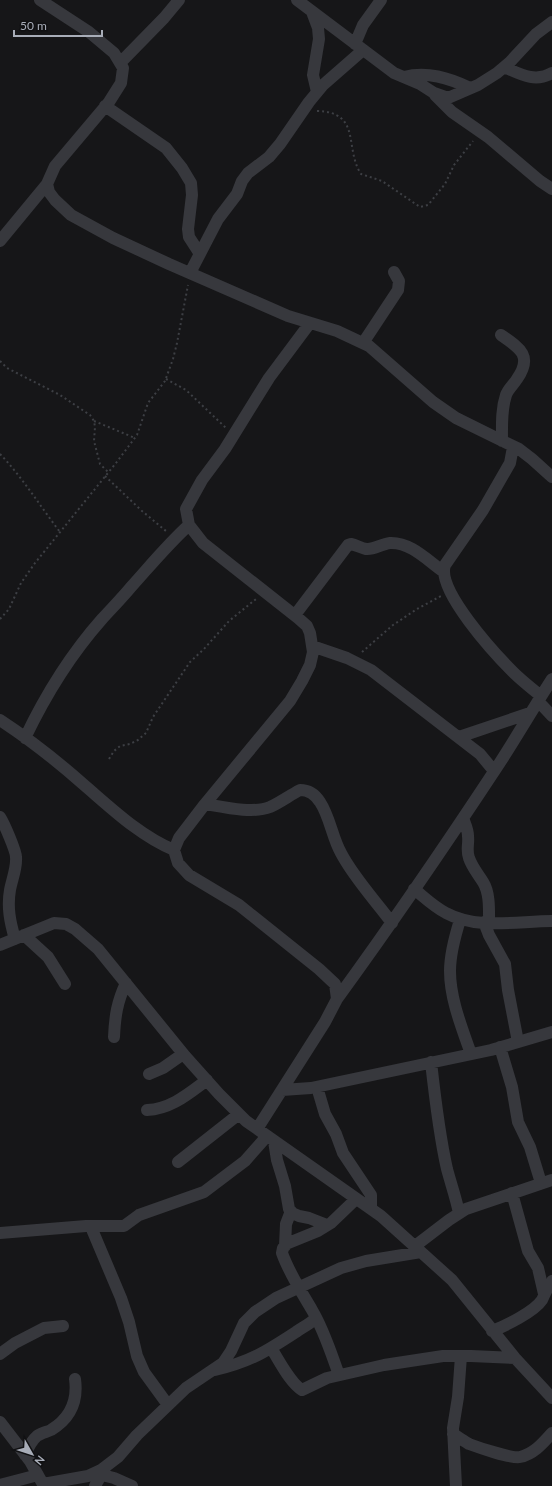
<svg xmlns="http://www.w3.org/2000/svg" width="552" height="1486" font-family="Lato,sans-serif">
<rect width="100%" height="100%" fill="#161618"/>
<g fill="none" stroke-linecap="round" stroke-linejoin="round">
<path stroke="#3d3f44" stroke-width="2" stroke-dasharray="2 3" stroke-linecap="butt" d="M317,111C362,112 344,148 361,174L382,181L420,207L428,205L445,184L454,165L473,141
M0,361L7,368L60,395L90,415L94,421L95,427L94,441L100,464L108,472
M166,379L186,390L226,428
M94,421L135,438
M0,454C23,478 40,506 60,532
M105,476L142,511L166,531
M0,619L9,609L21,583L35,563L116,463L137,435L148,403L165,381L173,359L177,343L188,285
M362,652L393,625L417,609L441,596
M109,759L114,751L120,746L130,744L138,740L146,733L153,717L190,662L204,649L229,621L256,599"/>
<path stroke="#37383d" stroke-width="12" d="M40,0L89,32L114,53L123,68L121,83L109,102L55,166L47,184L49,192L55,200L71,215L113,238L169,264L288,316L337,331L369,346L433,402L456,418L519,449L532,459L552,477
M297,0L394,73L420,84L434,93L448,98L478,85L497,73L510,62L536,34L552,22
M312,12L318,28L319,39L313,75L317,92
M355,44L363,25L381,0
M120,63L164,18L179,0
M504,67C520,74 535,83 552,73
M404,77C427,71 449,78 470,88
M435,95L452,112L488,137L540,181L552,189
M105,106L166,148L182,168L191,183L192,195L188,229L189,237L200,254
M0,241L47,184
M190,273L218,219L237,194L242,181L248,173L269,157L280,144L309,102L323,85L363,50
M501,335C520,348 533,356 517,379C514,384 508,389 506,395C501,410 502,426 502,441
M363,343L398,290L399,281L394,272
M513,447L510,463L483,510L445,565C436,590 495,654 513,672C521,680 531,688 541,696
M295,615L348,545L351,544C356,545 361,548 366,549C374,550 381,544 390,543C411,542 428,561 444,572
M312,646L347,658L371,670L467,744L480,754L494,771
M538,701L552,716
M0,720C29,739 57,761 83,784C111,808 140,836 174,850
M459,737L530,713
M25,738C45,696 71,654 102,619C112,608 122,598 131,587C150,566 168,544 189,525
M205,804C223,807 253,814 270,807C281,802 290,795 300,790C309,790 315,794 320,802C330,817 332,837 341,853C354,878 375,900 392,923
M0,817C4,823 16,851 16,857C17,868 12,879 10,890C7,907 10,922 15,939
M463,818C465,824 468,829 468,836C469,844 466,850 469,858C472,867 478,874 483,882C490,893 489,910 489,922
M414,889C424,897 434,907 446,913C477,930 518,921 552,921
M460,920C455,936 450,954 450,971C450,999 462,1028 471,1054
M484,922L489,935L505,964L508,990L518,1042
M24,935L48,957L65,984
M0,945L54,923L66,924L75,929L98,949L185,1056L219,1094L246,1121L381,1216L452,1280L515,1358L552,1398
M337,999C393,922 447,843 499,764C517,736 534,707 552,679
M114,1037C115,1016 117,1002 126,983
M500,1047L512,1087L518,1122L530,1147L541,1183
M431,1062C435,1098 439,1134 447,1169C451,1184 456,1198 459,1213
M149,1074L163,1068L183,1054
M317,1087L325,1114L336,1134L343,1153L371,1195V1209
M282,1090L311,1088L491,1050L552,1032
M147,1110C171,1109 188,1094 207,1080
M257,1129L325,1022L337,999L335,984L319,969L239,905L189,875L178,863L174,850L179,838L205,804L290,701L302,681L310,665L313,652L310,633L307,626L298,618L203,543L189,525L186,509L202,480L225,449L269,378L310,323
M274,1141L277,1160L285,1186L289,1209L292,1213L299,1216L309,1218L327,1225
M178,1162L239,1114
M512,1193L528,1251L538,1268L544,1294
M91,1227L121,1298L129,1322L137,1356L144,1372L168,1405
M0,1233L86,1226H124L139,1215L204,1192L245,1161L267,1136
M285,1246L286,1224L291,1211
M415,1246L449,1220L466,1209L552,1180
M492,1331C505,1326 534,1312 542,1300C545,1293 548,1287 552,1281
M271,1348C279,1360 290,1383 302,1390L327,1378L384,1365L443,1356H471L515,1358
M0,1354L15,1343L44,1328L63,1326
M215,1370C250,1362 267,1351 296,1332C303,1327 310,1324 316,1318
M339,1375C331,1353 324,1330 312,1310C301,1291 289,1273 282,1253L283,1248L286,1244L318,1231L331,1223L356,1199
M0,1422L30,1461L44,1486
M453,1434C458,1437 464,1441 469,1444C477,1447 512,1459 520,1457C534,1454 543,1443 552,1433
M25,1455C28,1448 31,1441 37,1436C41,1433 47,1432 51,1430C71,1418 78,1401 75,1379
M102,1475L114,1478L132,1486
M43,1484L88,1476L101,1470L118,1457L137,1435L186,1388L223,1363L231,1351L244,1323L255,1312L276,1298L341,1268L366,1261L421,1252
M0,1485L38,1475
M95,1486L105,1468
M456,1486L453,1428L458,1397L461,1356"/>
</g>
<g transform="translate(32 1454) rotate(129)" stroke="#111113" stroke-width="3" paint-order="stroke">
<path d="M0-3L7 15L0 10L-7 15Z" fill="#a8adb8"/>
<text y="-6" font-size="11" font-weight="bold" text-anchor="middle" fill="#a8adb8">N</text>
</g>
<path d="M14 30v6h88v-6" fill="none" stroke="#a8adb8" stroke-width="2"/>
<text x="20" y="30" font-size="12" fill="#a8adb8" stroke="#111113" stroke-width="3" paint-order="stroke">50 m</text>
</svg>
